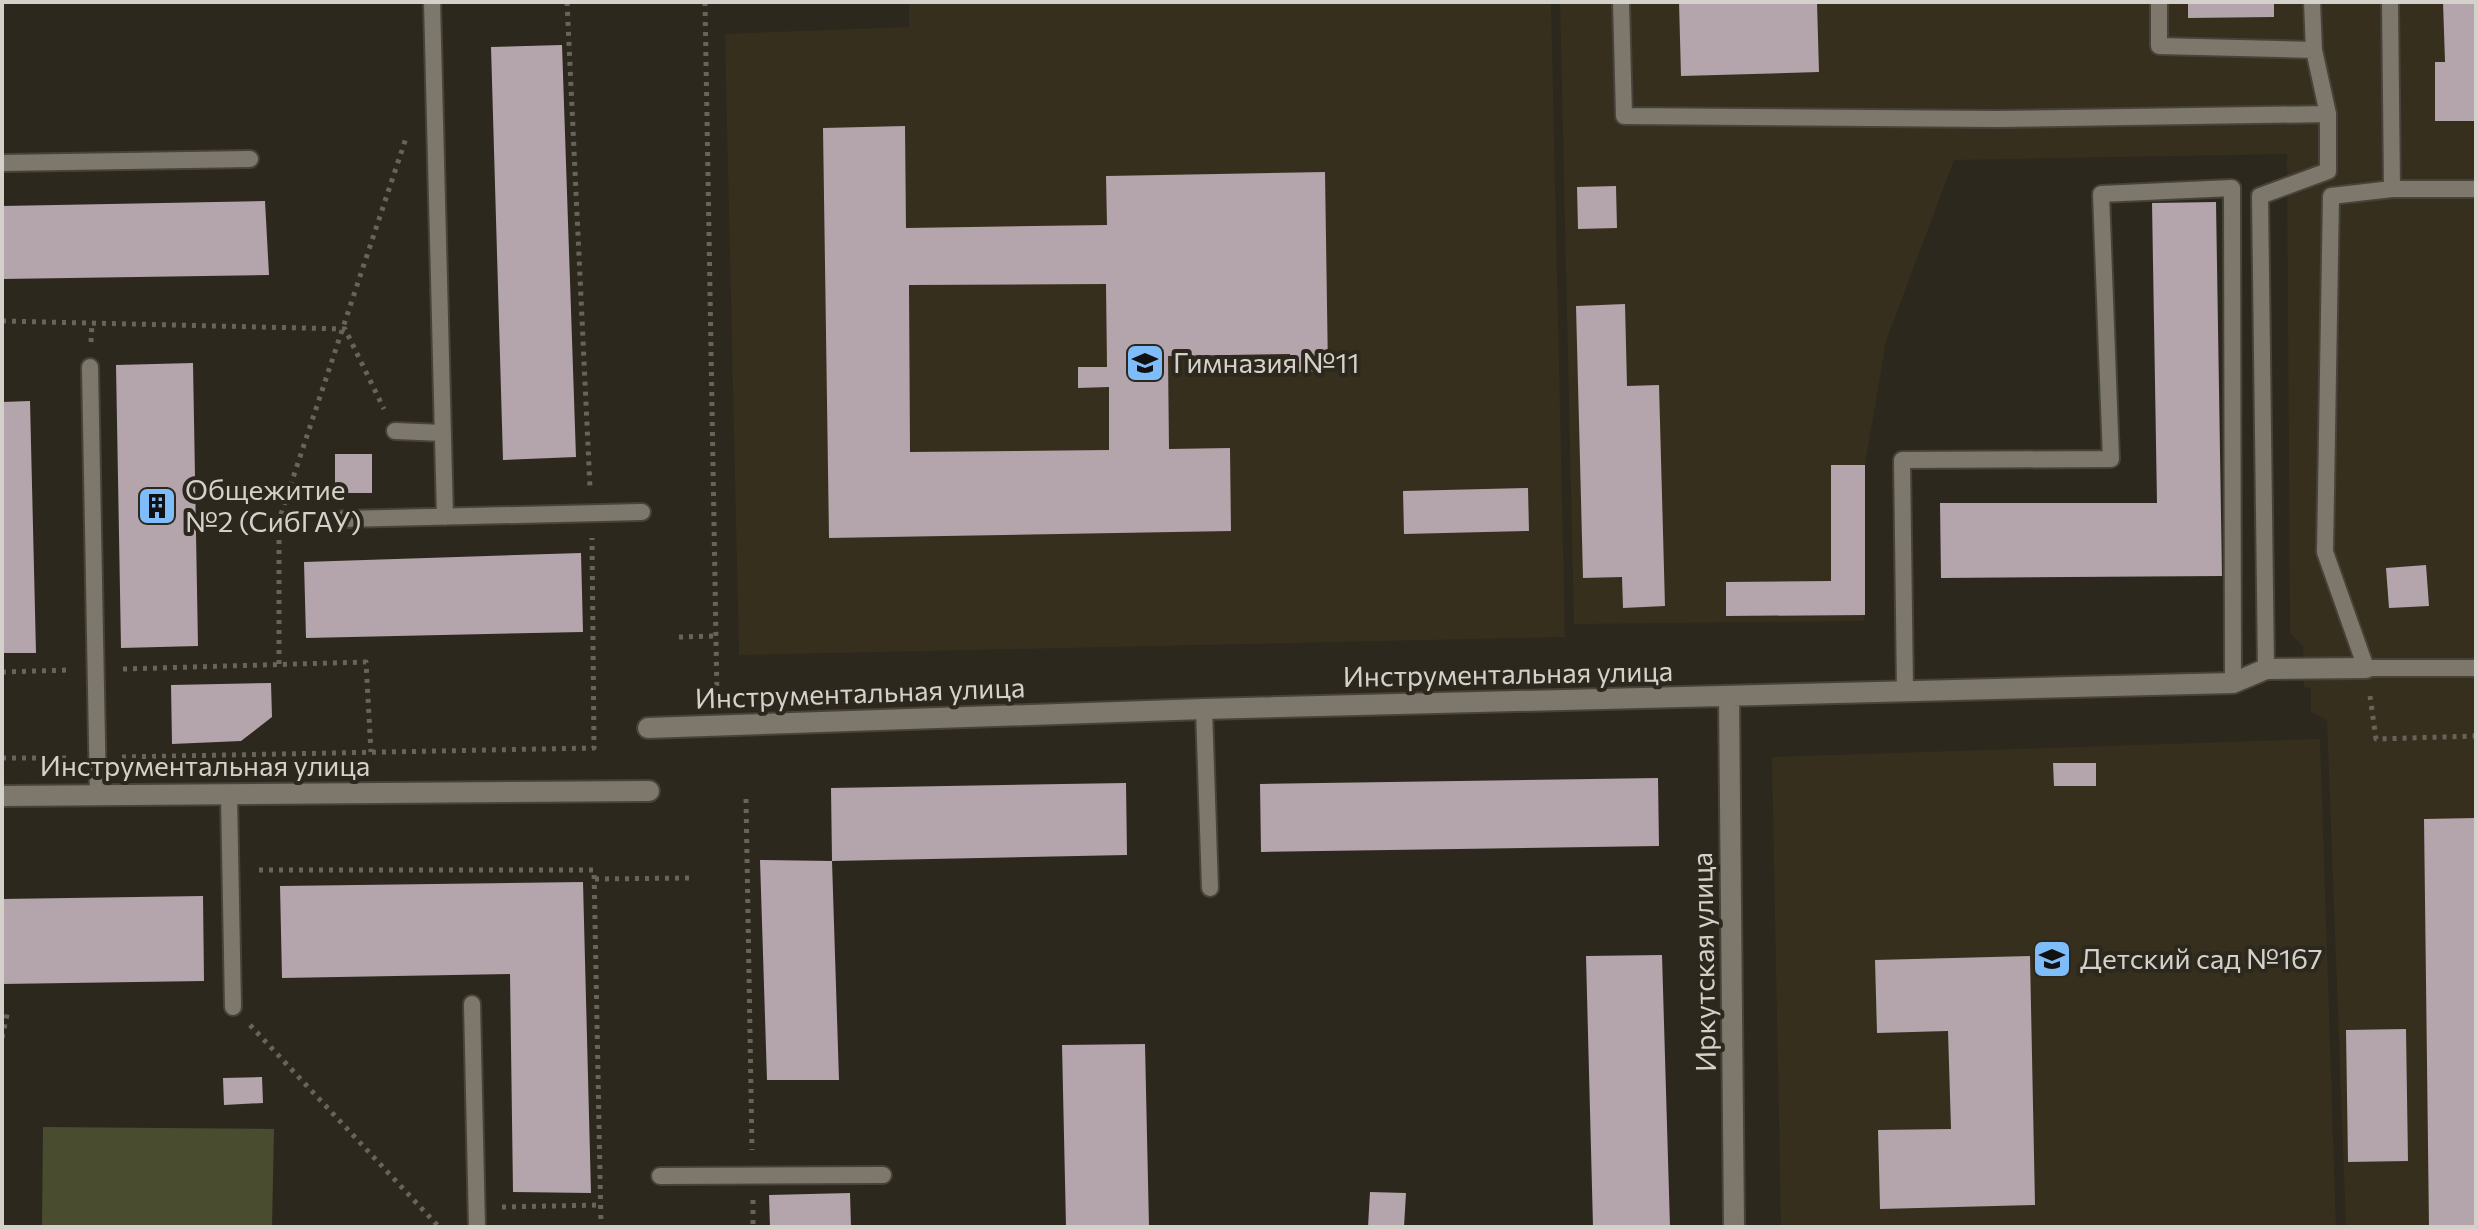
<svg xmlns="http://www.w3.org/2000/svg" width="2478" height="1229" font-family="Commissioner,sans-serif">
<rect width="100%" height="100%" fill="#2c281d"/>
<path fill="#362f1d" d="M909,2H1551L1565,637L739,655L725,34L909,27Z
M1560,2H2476V1227H2346L2327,720L2311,712V688L2304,687L2303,646L2290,633L2287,154L1954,160L1886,341L1865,465L1864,621L1574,624Z
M2320,739L2336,1227H1781L1772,757Z"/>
<path fill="#4a4c2f" d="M43,1127L274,1129L272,1227H42Z"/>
<path fill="#b4a4ab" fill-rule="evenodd" d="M1679,2H1817L1819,72L1681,76Z
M2188,2H2274V17L2188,18Z
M2443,2H2476V121H2435V62H2445Z
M562,45L576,457L503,460L491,47Z
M905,126L906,228L1107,225L1106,176L1325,172L1328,371L1290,372V354L1168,356L1169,449L1230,448L1231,531L829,538L823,128ZM1106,284L1107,367H1078V388L1109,387V450L910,452L909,285Z
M1616,186L1617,228L1578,229L1577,187Z
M265,201L269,275L2,279V206Z
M2216,202L2222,576L1941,578L1940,503H2157L2152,203Z
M1625,304L1627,386L1659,385L1665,606L1623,608L1622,577L1583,578L1576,306Z
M193,363L198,646L121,648L116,365Z
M30,401L36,653H2V402Z
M335,454H372V493H335Z
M1831,465H1865V615L1726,616V582L1831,581Z
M1528,488L1529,531L1404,534L1403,491Z
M581,553L583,632L306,638L304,562Z
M2426,565L2429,606L2389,608L2386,568Z
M271,683L272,717L241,741L172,744L171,685Z
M2053,763H2096V786H2054Z
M1658,778L1659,846L1261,852L1260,784Z
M1126,783L1127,855L832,861L831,788Z
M2476,818V1227H2429L2424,819Z
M760,860L832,861L839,1080H767Z
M583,882L591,1193L513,1192L510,974L282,978L280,886Z
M203,896L204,981L2,984V899Z
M1662,955L1670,1227H1593L1586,956Z
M2030,956L2035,1205L1880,1209L1878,1130L1951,1129L1948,1031L1877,1033L1875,960Z
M2406,1029L2408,1161L2348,1162L2346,1030Z
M1145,1044L1149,1227H1066L1062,1045Z
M262,1077L263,1103L224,1105L223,1078Z
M1370,1192L1406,1193L1404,1227H1368Z
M850,1193L851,1227H770L769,1195Z"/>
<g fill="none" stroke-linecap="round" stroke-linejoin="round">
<defs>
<path id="lane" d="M432,2L445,517
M1621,2L1624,116L1996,119L2328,114
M2159,2V46L2314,50
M2390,2L2392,189
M2,163L250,159
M2476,189H2392L2331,196L2325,552L2366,668H2476
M90,367L98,796
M395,431L443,433
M343,519L642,512
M2266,669L2260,196L2328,171V114L2314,50L2312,2
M1905,691L1902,460L2111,459L2101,194L2232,188L2233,683
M1204,709L1210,888
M229,796L233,1007
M472,1004L477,1227
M660,1176L883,1175"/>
<path id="street" d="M1729,696L1734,1227
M648,728L1204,709L2233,683L2266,669L2366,668
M2,796L649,791"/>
</defs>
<use href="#lane" stroke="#47433a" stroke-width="20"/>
<use href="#street" stroke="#47433a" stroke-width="24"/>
<path stroke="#68645b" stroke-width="5" stroke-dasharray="4 6" stroke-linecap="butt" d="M567,2L590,488
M705,2L717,697
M2,321L345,329L384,409
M91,342L92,323
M679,637L716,636
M279,664V520L406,138
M123,669L366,662L371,752
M2,672L69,670
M2370,696L2376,739L2476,736
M122,757L594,748L592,538
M2,758H72
M746,799L752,1150
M259,870H594L601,1227
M595,879L689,878
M250,1025L439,1227
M2,1038L8,1010
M753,1200V1227
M502,1207L601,1205"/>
<use href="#lane" stroke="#7d786b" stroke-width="16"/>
<use href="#street" stroke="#7d786b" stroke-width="20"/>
</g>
<defs>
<symbol id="school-square" viewBox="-11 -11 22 22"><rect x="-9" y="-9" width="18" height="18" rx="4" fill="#7ebdf9" stroke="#2c281d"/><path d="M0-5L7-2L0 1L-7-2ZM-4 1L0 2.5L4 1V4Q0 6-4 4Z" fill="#111"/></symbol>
<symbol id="building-square" viewBox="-11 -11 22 22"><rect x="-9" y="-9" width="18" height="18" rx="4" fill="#7ebdf9" stroke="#2c281d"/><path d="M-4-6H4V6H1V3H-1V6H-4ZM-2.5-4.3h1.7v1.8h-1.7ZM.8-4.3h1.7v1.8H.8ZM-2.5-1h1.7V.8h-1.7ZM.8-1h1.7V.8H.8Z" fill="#111"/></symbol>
</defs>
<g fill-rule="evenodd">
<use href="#school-square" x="1123" y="341" width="44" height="44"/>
<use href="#building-square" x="135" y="484" width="44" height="44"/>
<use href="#school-square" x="2030" y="937" width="44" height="44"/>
</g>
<g text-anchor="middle" stroke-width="8" stroke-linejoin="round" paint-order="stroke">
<g font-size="28" fill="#d4d1ca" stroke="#2c281d" text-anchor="start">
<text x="1173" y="373">Гимназия №11</text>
<text x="185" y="500">Общежитие<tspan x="185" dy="32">№2 (СибГАУ)</tspan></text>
<text x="2080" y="969">Детский сад №167</text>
</g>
<g font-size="28" fill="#d4d1ca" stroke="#2c281d">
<text transform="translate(1508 674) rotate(-1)" y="10">Инструментальная улица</text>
<text transform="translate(860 693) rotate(-2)" y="10">Инструментальная улица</text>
<text x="205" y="776">Инструментальная улица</text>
<text transform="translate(1704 962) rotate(-91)" y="10">Иркутская улица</text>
</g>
</g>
<rect width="2478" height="1229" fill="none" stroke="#d4d1ca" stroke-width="8"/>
</svg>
